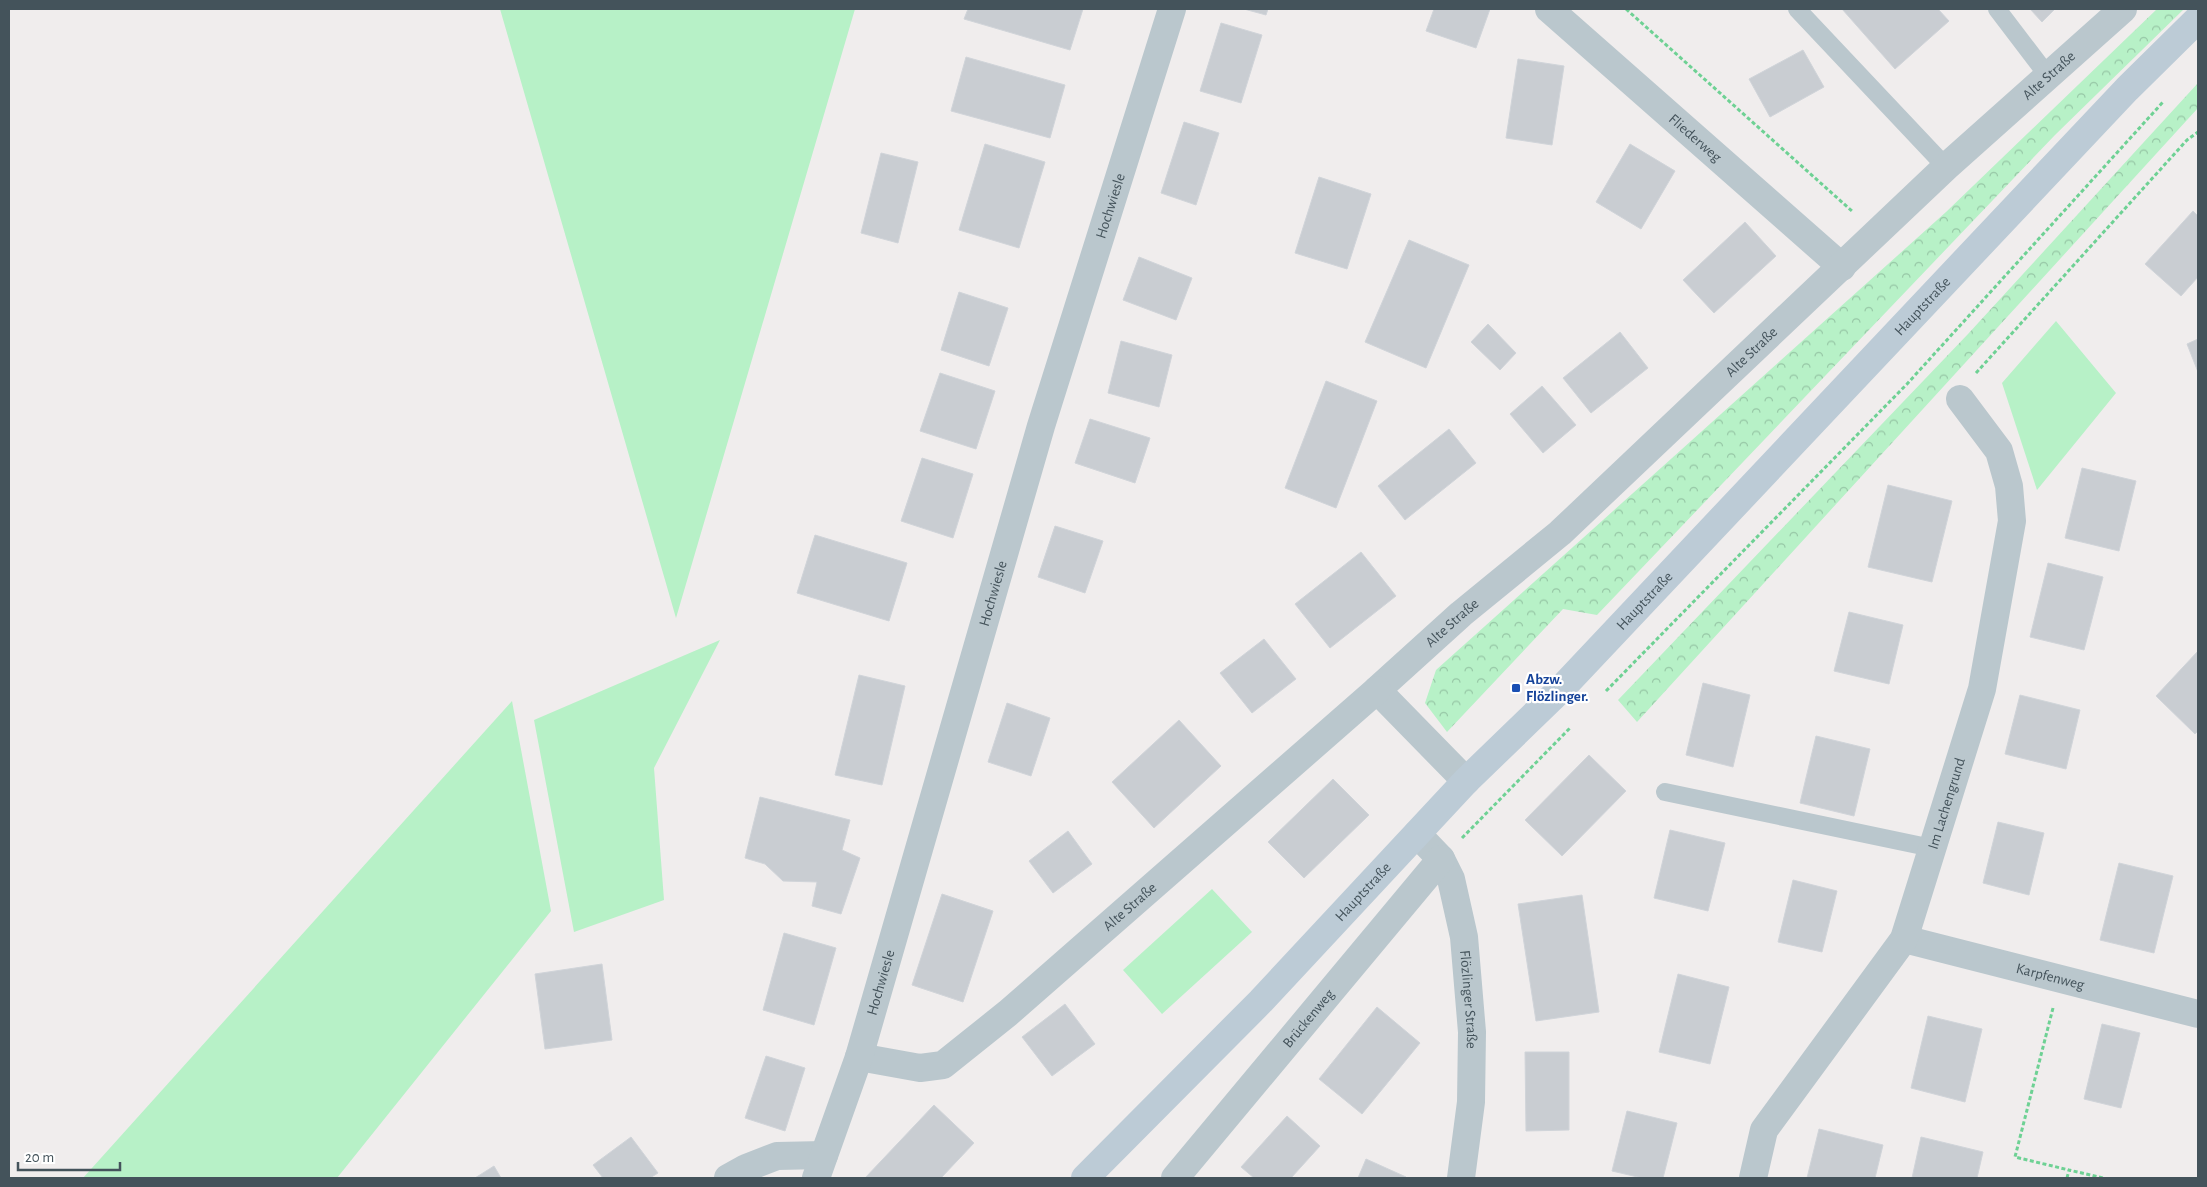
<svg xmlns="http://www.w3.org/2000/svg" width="2207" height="1187" font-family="'Alegreya Sans',sans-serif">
<defs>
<pattern id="forest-crowns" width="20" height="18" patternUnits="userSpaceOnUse" patternTransform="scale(1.25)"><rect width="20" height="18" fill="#b7f1c7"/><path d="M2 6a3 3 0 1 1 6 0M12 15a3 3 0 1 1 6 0" fill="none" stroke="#96c6a5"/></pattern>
</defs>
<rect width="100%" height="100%" fill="#f0eded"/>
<path fill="#b7f1c7" d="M500,9H855L676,618Z
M2056,321L2116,393L2037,490L2002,383Z
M720,640L654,768L664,900L574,932L534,720Z
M512,701L551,911L337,1178H83Z
M1212,889L1252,932L1162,1014L1123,970Z"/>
<path fill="url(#forest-crowns)" d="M2157,9H2184L2055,135L1597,615L1563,609L1447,732L1425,703L1436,670L1946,212Z
M2198,83V108L1637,722L1618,700L1968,334Z"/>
<path fill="#c9cdd2" stroke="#d0d4d9" d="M968,9H1083L1070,50L964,19Z
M1244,9H1268L1266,15Z
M1434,9H1490L1476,48L1426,31Z
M1842,9H1938L1949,21L1895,69Z
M2030,9H2055L2042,22Z
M1221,23L1262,35L1241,103L1200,91Z
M1803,50L1824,87L1770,117L1749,79Z
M966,57L1065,85L1050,138L951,111Z
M1518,59L1564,66L1552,145L1506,138Z
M1184,122L1219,133L1196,205L1161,193Z
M985,144L1045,162L1019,248L959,230Z
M1630,144L1675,171L1641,229L1596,202Z
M881,153L918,162L898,243L861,233Z
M1319,177L1371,194L1347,269L1295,253Z
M2193,211L2198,216V277L2181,296L2145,264Z
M1745,222L1776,256L1714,313L1683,280Z
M1409,240L1469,265L1426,368L1365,342Z
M1139,257L1192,278L1176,320L1123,300Z
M959,292L1008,308L989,366L941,350Z
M1488,324L1516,353L1500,370L1471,342Z
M1620,332L1648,368L1591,413L1563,378Z
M2198,339V372L2187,344Z
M1121,341L1172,355L1159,407L1108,393Z
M940,373L995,391L976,449L920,431Z
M1326,381L1377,401L1336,508L1285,488Z
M1542,386L1576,425L1543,453L1510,414Z
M1090,419L1150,438L1135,483L1075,463Z
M1449,429L1476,463L1405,520L1378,486Z
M922,458L973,474L953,538L901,521Z
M2082,468L2136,481L2119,551L2065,538Z
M1888,485L1952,501L1932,582L1868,567Z
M1055,526L1103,541L1085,593L1038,577Z
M815,535L907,563L889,621L797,593Z
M1361,552L1396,596L1330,648L1295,604Z
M2048,563L2103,577L2084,650L2030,637Z
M1849,612L1903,625L1889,684L1834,671Z
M1264,639L1296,679L1252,713L1220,673Z
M2198,651V731L2195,734L2156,696Z
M859,675L905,686L882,785L835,775Z
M1703,683L1750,695L1733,767L1686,755Z
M2020,695L2080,710L2066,769L2005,754Z
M1007,703L1050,718L1031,776L988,762Z
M1179,720L1221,766L1154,828L1112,782Z
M1816,736L1870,749L1854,816L1800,803Z
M1589,755L1626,791L1562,856L1525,820Z
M1333,779L1369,815L1304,878L1268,842Z
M760,797L850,820L842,850L860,858L841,914L812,906L817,882L783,881L765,864L745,858Z
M1998,822L2044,833L2029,895L1983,883Z
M1670,830L1725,843L1708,911L1654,898Z
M1068,831L1092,864L1053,893L1029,861Z
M2119,863L2173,876L2154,953L2100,940Z
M1793,880L1837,891L1822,952L1778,942Z
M942,894L993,911L963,1002L912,985Z
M1582,895L1599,1012L1536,1021L1518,904Z
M784,933L836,948L814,1025L763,1010Z
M602,964L612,1040L545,1049L535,974Z
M1678,974L1729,987L1710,1064L1659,1052Z
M1065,1004L1095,1044L1052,1076L1022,1037Z
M1377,1007L1420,1043L1362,1114L1319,1079Z
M1928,1016L1982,1029L1965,1102L1911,1088Z
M2102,1024L2140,1033L2121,1108L2084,1099Z
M1525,1052H1569V1130L1526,1131Z
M766,1056L805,1068L785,1131L745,1118Z
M934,1105L974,1143L941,1178H865Z
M1627,1111L1677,1123L1663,1178H1642L1612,1171Z
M1287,1116L1320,1146L1291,1178H1254L1241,1167Z
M1819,1129L1883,1145L1875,1178H1807Z
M631,1137L658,1173L650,1178H603L593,1165Z
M1921,1137L1983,1152L1977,1178H1912Z
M1366,1159L1406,1177V1178H1358Z
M494,1166L501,1178H475Z"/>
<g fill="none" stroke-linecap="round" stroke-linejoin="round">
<path stroke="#6ed194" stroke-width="3" stroke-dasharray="4 2.5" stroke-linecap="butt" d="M1626,9L1853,212
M1976,373L2187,140L2198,132
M1606,691L1907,384L2163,102
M1462,838L1570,728
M2053,1008L2015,1157L2069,1170
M2067,1178L2069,1170L2103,1178"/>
<path stroke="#bac7cd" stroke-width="18" d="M1797,9L1946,167
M1997,9L2048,76
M1665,792L1932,848"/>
<g stroke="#bac7cd" stroke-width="28">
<path id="s1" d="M1549,9L1842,267"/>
<path id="s2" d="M1466,781L1377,690L1461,614L1560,533L1946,167L2123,9"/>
<path id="s3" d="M1417,834L1441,859L1451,879L1464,937L1472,1032L1471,1102L1461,1178"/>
<path id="s4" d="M1904,939L2198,1014"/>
<path id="s5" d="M859,1057L920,1068L943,1065L1008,1013L1377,690"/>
<path d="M728,1178L746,1168L777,1156L824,1155"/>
<path id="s6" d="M816,1178L859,1057L1041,426L1172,9"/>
<path id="s7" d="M1175,1178L1441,859"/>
<path id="s8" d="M1753,1178L1764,1130L1904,939L1982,689L2012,521L2009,486L1999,451L1960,399"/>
</g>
<path stroke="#bccbd6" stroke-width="28" id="s9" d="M1085,1178L1261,1001L1466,781L1561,689L2127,89L2198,19"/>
</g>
<rect fill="#1a4fb4" stroke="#fff" stroke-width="2" x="1511" y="683" width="10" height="10" rx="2.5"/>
<g text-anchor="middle" stroke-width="4.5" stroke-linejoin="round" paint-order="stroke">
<g font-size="15" fill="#44535b" stroke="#fff">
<text dy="5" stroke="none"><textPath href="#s2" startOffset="1038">Alte Straße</textPath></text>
<text dy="5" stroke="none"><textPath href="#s1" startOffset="195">Fliederweg</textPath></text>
<text dy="5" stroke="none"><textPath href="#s6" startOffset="1016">Hochwiesle</textPath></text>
<text dy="5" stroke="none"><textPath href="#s9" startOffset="1209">Hauptstraße</textPath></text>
<text dy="5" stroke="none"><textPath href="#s2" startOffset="632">Alte Straße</textPath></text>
<text dy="5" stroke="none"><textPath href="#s6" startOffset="611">Hochwiesle</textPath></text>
<text dy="5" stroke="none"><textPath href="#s9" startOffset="804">Hauptstraße</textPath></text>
<text dy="5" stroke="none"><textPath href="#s2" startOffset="228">Alte Straße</textPath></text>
<text dy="5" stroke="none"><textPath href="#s8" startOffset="428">Im Lachengrund</textPath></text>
<text dy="5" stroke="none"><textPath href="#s9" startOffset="399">Hauptstraße</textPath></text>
<text dy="5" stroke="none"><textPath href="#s5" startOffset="330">Alte Straße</textPath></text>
<text dy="5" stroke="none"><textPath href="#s4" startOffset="151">Karpfenweg</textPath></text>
<text dy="5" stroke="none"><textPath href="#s6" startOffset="206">Hochwiesle</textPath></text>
<text dy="5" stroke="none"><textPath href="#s3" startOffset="179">Flözlinger Straße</textPath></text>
<text dy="5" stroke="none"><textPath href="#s7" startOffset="208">Brückenweg</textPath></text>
</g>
<g font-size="15" font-weight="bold" fill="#164399" stroke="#fff" text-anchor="start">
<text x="1526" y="684">Abzw.<tspan x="1526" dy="17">Flözlinger.</tspan></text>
</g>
</g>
<rect width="2207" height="1187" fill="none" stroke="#44535b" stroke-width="20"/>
<path d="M18 1162v8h102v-8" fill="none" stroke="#44535b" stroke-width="2.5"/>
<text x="25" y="1162" font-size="15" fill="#44535b" stroke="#ffffff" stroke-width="4" paint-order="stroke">20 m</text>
</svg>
